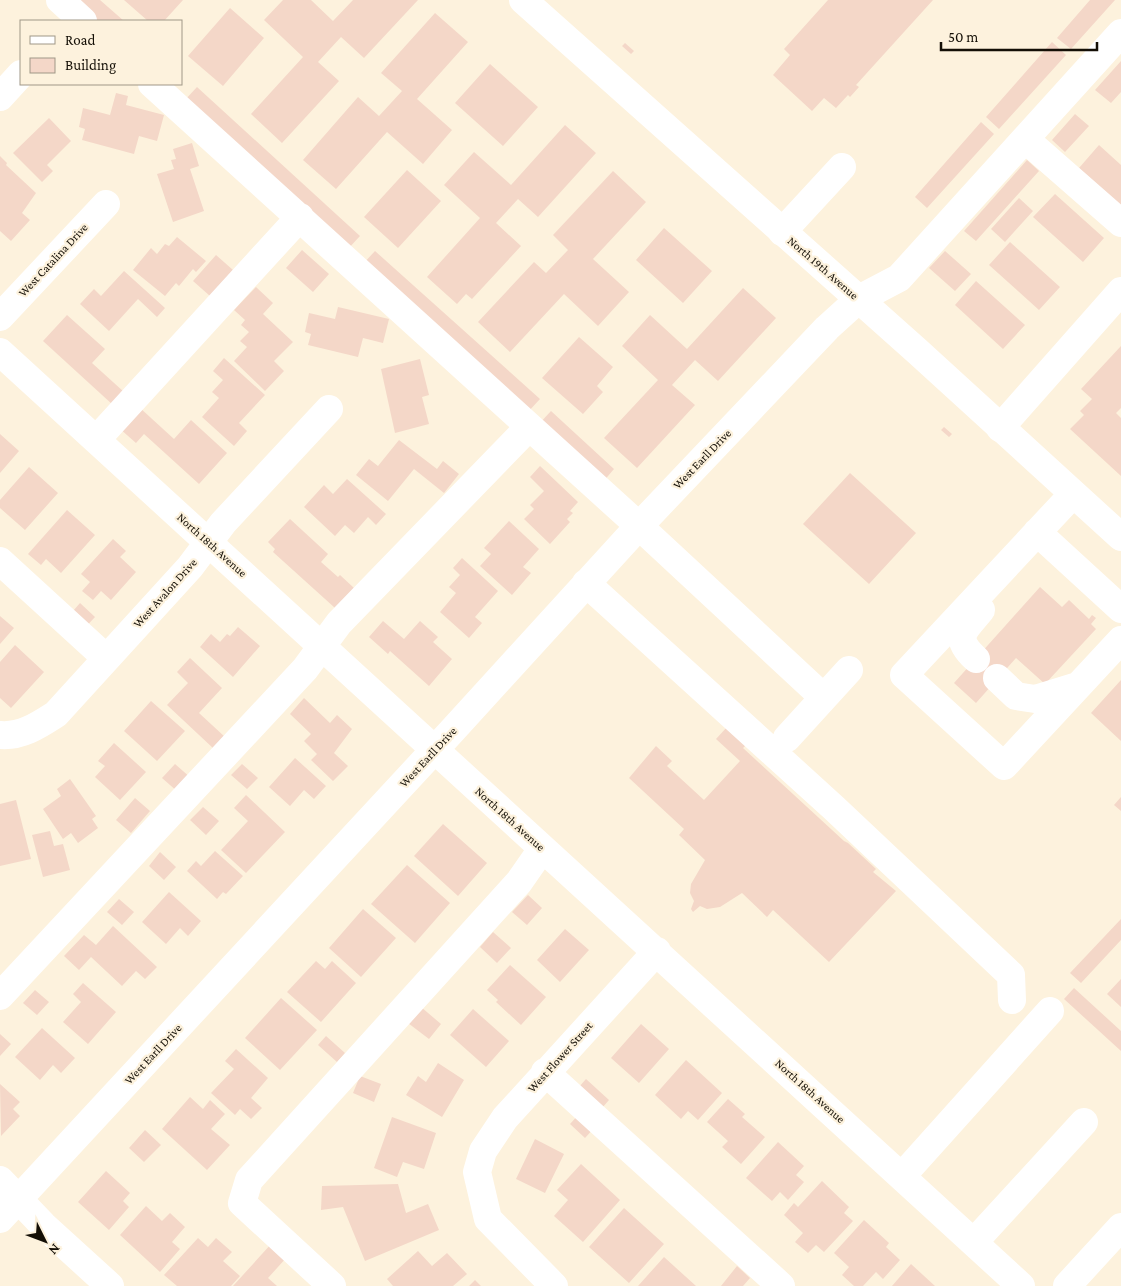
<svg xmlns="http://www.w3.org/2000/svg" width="1121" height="1286" font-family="'Crimson Pro',serif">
<rect width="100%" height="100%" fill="#fdf2dd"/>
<path fill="#f4d7c8" d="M73,0H100L124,21H96Z
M124,0H183L164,21H148Z
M283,0H311L333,21L353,0H418L364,58L341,37L318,62L339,81L282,143L251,114L303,57L264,20Z
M828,0H933L856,85L859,87L850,97L848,95L836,108L824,98L812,111L773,75L790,55L784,49Z
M1090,0H1115L1071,49L1057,38Z
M230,8L264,38L223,86L188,56Z
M435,13L468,42L417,99L452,130L423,164L387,132L336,189L303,160L358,97L379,116L402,91L381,73Z
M1052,42L1066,55L999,129L986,117Z
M625,43L634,51L631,54L622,46Z
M1121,61V92L1111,103L1095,90Z
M490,64L538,107L503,146L455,103Z
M197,87L360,236L347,250L184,101Z
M116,93L128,96L126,105L164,115L157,141L139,136L134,154L82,140L85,129L79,127L83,108L110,115Z
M1075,114L1089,126L1065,152L1052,140Z
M49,118L71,141L47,165L53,171L42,182L13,153Z
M981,122L994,134L927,208L915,197Z
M565,125L596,153L538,217L518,199L496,223L521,246L472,299L466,294L457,304L427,277L480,218L444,185L474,152L511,185Z
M192,143L199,166L190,169L204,211L173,222L157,174L174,169L171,160L176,159L173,149Z
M1099,145L1121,165V206L1079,168Z
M0,156L7,163L6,165L36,193L22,213L30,220L11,241L0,231Z
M1027,160L1039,171L976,241L964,231Z
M407,170L441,201L398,248L364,217Z
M613,171L646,202L593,259L629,292L598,326L564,294L510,352L478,322L534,262L546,273L568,250L553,235Z
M1055,194L1104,238L1083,262L1033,217Z
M1019,198L1033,211L1005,242L991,229Z
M664,228L712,271L683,303L636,260Z
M177,237L206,261L196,272L193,269L179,286L176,283L165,296L133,270L151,248L157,254L165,244L169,246Z
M1010,242L1060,287L1039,310L989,265Z
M302,250L329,274L313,292L286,268Z
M375,251L540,399L527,413L362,265Z
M945,251L971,274L955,291L929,268Z
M216,255L233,270L210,296L193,281Z
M124,271L165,308L157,317L138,299L109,331L80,304L94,289L101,296Z
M976,281L1025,325L1003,349L955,305Z
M256,287L273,303L263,314L293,342L274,361L284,371L265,391L234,361L247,347L240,341L249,332L241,325L245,320L234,310Z
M743,288L776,318L718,381L695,360L672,385L695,405L637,468L604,438L658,380L622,346L650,315L687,349Z
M338,307L389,319L383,343L363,338L358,357L308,345L311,334L305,332L309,313L335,319Z
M67,315L105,349L92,363L124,392L113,405L43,341Z
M579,337L613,367L597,386L603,392L583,414L542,378Z
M1121,346V408L1116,413L1121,418V476L1070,429L1084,415L1080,411L1092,399L1081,389Z
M224,358L265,395L239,423L247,431L234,446L202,417L219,398L212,392L223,380L213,371Z
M420,359L429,395L422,397L429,424L395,433L381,369Z
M139,407L174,439L191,420L227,453L199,484L144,434L136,443L119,428Z
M551,411L614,469L602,483L538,425Z
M944,427L952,434L949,437L941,430Z
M0,434L19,451L0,473Z
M399,440L437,469L443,461L459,474L444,493L414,469L388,501L356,475L369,459L378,466Z
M540,466L578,502L570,511L573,513L567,519L570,522L550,544L524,519L534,509L530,505L544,491L530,477Z
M29,467L58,493L25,530L0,508V500Z
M850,473L916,533L869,584L803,524Z
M347,479L386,514L376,525L368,517L354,533L345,525L335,536L304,507L324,485L333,494Z
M67,510L95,535L61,573L46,559L41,565L28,554Z
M290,519L328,554L321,562L338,577L340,575L354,588L335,608L273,552L275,549L268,542Z
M509,521L539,549L523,567L531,573L512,595L480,566L491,554L484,548Z
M113,539L126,551L120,557L136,572L111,600L101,591L93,600L82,591L90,582L81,574Z
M462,558L498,591L475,617L482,623L469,638L440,612L456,593L449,587L460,575L453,568Z
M1040,587L1062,607L1069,600L1089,619L1092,615L1096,618L1091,624L1096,629L1045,684L1016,658L976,703L954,683Z
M80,603L95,617L82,631L67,618Z
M0,616L14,628L0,644Z
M383,621L404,639L420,621L438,637L433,642L452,659L429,686L390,651L388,654L369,637Z
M238,627L260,646L233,677L200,647L211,634L220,642L227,634L230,636Z
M15,645L44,672L11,708L0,698V662Z
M190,658L222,688L199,713L225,737L214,749L167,705L188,683L177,672Z
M1121,680V741L1091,713Z
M304,698L330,723L337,715L352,729L334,753L348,766L333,781L311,760L317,754L304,741L311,734L290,714Z
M151,701L185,731L157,761L124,731Z
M727,727L746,745L743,748L844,841L848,843L876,869L873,872L896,891L829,962L773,910L767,917L742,893L720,907L707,909L700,906L693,912L691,909L694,901L690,893L691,884L705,860L679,835L684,829L629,778L656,746L672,761L667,766L704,800L740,761L716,739Z
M114,743L146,772L120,800L95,777L105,766L98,761Z
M295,758L326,786L314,799L304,790L290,806L269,787Z
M175,764L191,778L178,792L162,778Z
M242,764L258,778L247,789L231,775Z
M70,779L96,816L92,819L98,828L78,843L71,833L63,839L43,809L61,796L57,789Z
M246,795L285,832L246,873L221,850L248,821L234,808Z
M1121,797V811L1114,805Z
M135,798L150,811L131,833L116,820Z
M16,800L31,859L0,866V804Z
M203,807L219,821L206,835L190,820Z
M443,824L487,863L458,896L414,856Z
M50,831L54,846L63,844L70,870L43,877L32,835Z
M215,851L243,876L226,894L223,892L217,899L187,871L196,861L201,866Z
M160,852L176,867L164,880L149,866Z
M407,865L450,903L415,943L371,904Z
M169,892L201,921L188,936L180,928L166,944L142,922Z
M528,895L542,908L527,925L512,912Z
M119,899L134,912L122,925L107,912Z
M363,909L396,938L361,977L329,948Z
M1121,919V940L1081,983L1070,973Z
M113,926L157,967L145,979L136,971L122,986L91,957L79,970L64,956L84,935L96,945Z
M565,929L589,950L560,982L537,960Z
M493,932L511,948L497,963L480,947Z
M316,961L325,969L332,961L356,983L321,1022L287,992Z
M510,965L546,997L521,1025L496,1002L498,1000L487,990Z
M1121,979V1007L1107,994Z
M83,983L116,1012L88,1044L63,1022L81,1002L73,994Z
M1074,988L1121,1031V1051L1064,999Z
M35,990L49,1002L37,1015L23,1003Z
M281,998L317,1030L280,1070L245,1038Z
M421,1007L441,1024L429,1039L408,1023Z
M473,1009L509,1041L486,1067L450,1035Z
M641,1024L669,1049L639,1083L611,1058Z
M42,1028L75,1058L61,1073L53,1065L40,1080L15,1057Z
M0,1034L11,1044L0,1056Z
M326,1036L345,1053L337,1062L318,1045Z
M236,1049L268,1078L251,1098L262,1108L251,1119L240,1109L235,1115L211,1093L234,1069L225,1061Z
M686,1060L722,1093L698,1120L688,1111L681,1119L655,1095Z
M438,1063L464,1080L442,1117L406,1095L418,1076L426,1082Z
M360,1076L381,1084L374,1102L353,1093Z
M586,1079L609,1100L602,1108L579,1087Z
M0,1084L20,1102L13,1109L20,1116L1,1136Z
M190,1097L203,1109L210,1100L225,1114L211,1129L230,1145L207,1170L162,1129Z
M728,1099L745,1114L742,1117L765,1137L741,1164L722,1147L728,1141L707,1122Z
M580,1113L595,1127L585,1138L570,1124Z
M392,1117L436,1133L424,1169L403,1162L397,1177L374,1168Z
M145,1130L161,1145L144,1162L129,1148Z
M535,1139L564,1154L545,1193L516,1179Z
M778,1142L804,1166L796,1175L804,1182L788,1200L780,1192L772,1201L746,1178Z
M581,1164L620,1200L583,1242L554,1216L568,1200L557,1190Z
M106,1171L130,1193L123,1201L129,1207L109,1230L78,1202Z
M822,1181L849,1207L844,1213L853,1221L824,1252L816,1245L808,1253L795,1242L803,1233L784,1215L794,1203L798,1207Z
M398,1184L406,1213L428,1204L439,1230L365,1261L343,1207L321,1210L322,1186Z
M146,1206L162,1221L170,1213L185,1227L172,1242L180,1249L160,1272L120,1235Z
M624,1208L664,1244L629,1283L589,1247Z
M864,1220L889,1243L886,1247L900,1260L883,1279L876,1272L863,1286H854L842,1275L849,1267L834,1253Z
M198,1238L208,1247L216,1238L232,1252L223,1261L240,1276L231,1286H177L164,1275Z
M272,1243L287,1257L268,1278L277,1286H233Z
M418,1251L432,1266L447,1253L467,1274L453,1286H393L387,1279Z
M664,1257L696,1286H638Z
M911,1264L935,1286H892Z
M737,1266L750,1278L743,1286H721Z
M475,1280L481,1286H469Z"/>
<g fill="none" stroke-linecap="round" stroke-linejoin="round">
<path stroke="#fff" stroke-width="28" d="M60,0L83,21
M152,84L639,526L823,697
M0,97L21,74
M1025,139L1121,223
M782,232L842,167
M0,317L106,204
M0,352L1021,1286
M1000,428L1121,291
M96,440L300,217
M1073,494L904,675L1004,766L1121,640
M1037,532L1121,609
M0,561L106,658
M586,583L834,808L1011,975L1012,1000
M976,659C952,637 964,631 981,610
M997,678L1016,696L1035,699L1077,686
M0,735C21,737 39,725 56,714L190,567L223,523L329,409
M787,738L849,670
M0,996L305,669L339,623L529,427
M545,1072L781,1286
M902,1176L1050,1011
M0,1180L43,1225L110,1286
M0,1219L451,732L639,526L827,328L859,299L899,278L1121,33
M974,1242L1084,1122
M332,1286L242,1203L249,1180L519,882L542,849
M554,1286L488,1219L477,1172L483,1151L505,1118L657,951
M1067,1286L1121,1227"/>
<path stroke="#fff" stroke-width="28" d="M523,0L917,351L1121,537"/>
</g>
<g text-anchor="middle" stroke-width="4.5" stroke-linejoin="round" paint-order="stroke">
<g font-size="12" fill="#140f06" stroke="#fdf2dd">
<text transform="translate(53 260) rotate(-47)" y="4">West Catalina Drive</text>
<text transform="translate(823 268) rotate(41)" y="4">North 19th Avenue</text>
<text transform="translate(702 459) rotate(-46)" y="4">West Earll Drive</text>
<text transform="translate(212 545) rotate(42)" y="4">North 18th Avenue</text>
<text transform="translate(165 593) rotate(-48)" y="4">West Avalon Drive</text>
<text transform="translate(428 757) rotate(-47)" y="4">West Earll Drive</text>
<text transform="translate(510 819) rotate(42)" y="4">North 18th Avenue</text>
<text transform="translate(153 1054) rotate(-47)" y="4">West Earll Drive</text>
<text transform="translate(560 1057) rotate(-48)" y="4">West Flower Street</text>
<text transform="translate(810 1091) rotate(42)" y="4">North 18th Avenue</text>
</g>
</g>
<rect x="20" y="20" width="162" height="65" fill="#fdf2dd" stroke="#a09787"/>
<rect x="30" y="36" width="25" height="8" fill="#ffffff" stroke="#a09787"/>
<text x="65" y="45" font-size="15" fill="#140f06">Road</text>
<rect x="30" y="58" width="25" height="15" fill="#f4d7c8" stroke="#a09787"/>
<text x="65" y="70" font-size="15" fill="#140f06">Building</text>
<g transform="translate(45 1241) rotate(132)" stroke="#fdf2dd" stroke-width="4" paint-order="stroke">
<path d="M0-4L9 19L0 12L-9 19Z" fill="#140f06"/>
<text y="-8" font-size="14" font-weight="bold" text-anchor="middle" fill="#140f06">N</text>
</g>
<path d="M941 42v8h156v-8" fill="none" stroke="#140f06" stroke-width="2.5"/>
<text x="948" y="42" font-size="15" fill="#140f06" stroke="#fdf2dd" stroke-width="4" paint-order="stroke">50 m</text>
</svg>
